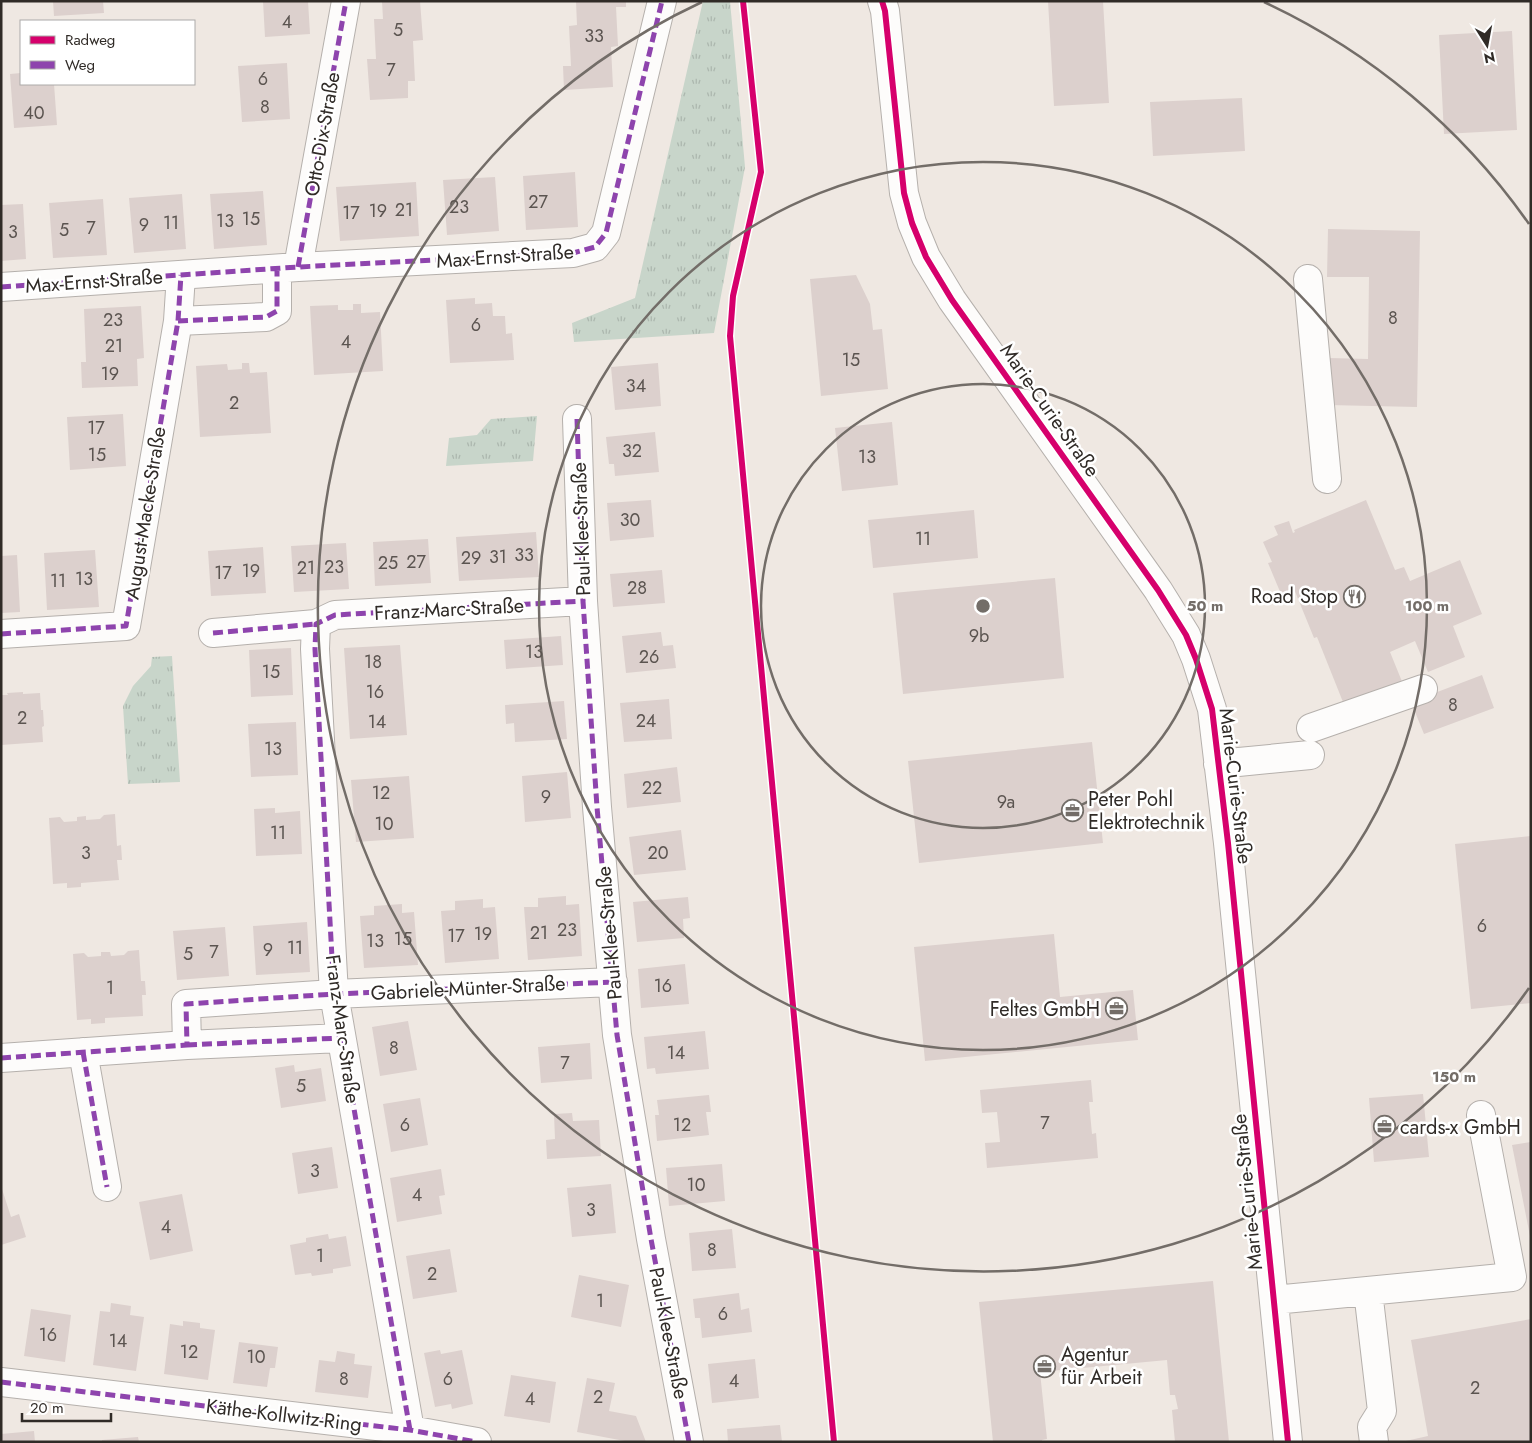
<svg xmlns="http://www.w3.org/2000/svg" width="1532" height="1443" font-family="Jost,sans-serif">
<defs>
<pattern id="grass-tufts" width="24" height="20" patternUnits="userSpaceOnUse" patternTransform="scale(1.25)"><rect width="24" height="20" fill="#c8d5ca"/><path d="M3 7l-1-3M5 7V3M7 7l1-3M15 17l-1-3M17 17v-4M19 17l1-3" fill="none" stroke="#acb7ae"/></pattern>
</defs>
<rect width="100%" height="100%" fill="#efe8e2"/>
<path fill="url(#grass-tufts)" d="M703,1H730L745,167L714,333L574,342L572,323L635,298Z
M537,416L533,461L446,466L449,438L477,435L491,419Z
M172,656L180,782L128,784L123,706L133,686L151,666L152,657Z"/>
<path fill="#dcd0cd" d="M53,1H103L104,13L54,16Z
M263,1H308L310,34L265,37Z
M382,1H420L423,40L413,41L415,81H408V98L370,100L367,59H376L374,19H383Z
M576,1H626V7H616L618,46L611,47L613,87L564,90L563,66H571L569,26L577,25Z
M1048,1H1103L1109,103L1054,106Z
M1512,31L1517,130L1444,134L1439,35Z
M287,63L290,119L242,122L238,66Z
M21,73V84H54L57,125L14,128L10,74Z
M1242,98L1245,151L1153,156L1150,102Z
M575,172L578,227L526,230L523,176Z
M495,177L499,231L447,235L443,180Z
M416,182L419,236L340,241L336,187Z
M263,191L267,245L214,249L210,194Z
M182,194L186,249L134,253L129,198Z
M103,199L107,255L53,258L49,203Z
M23,204L26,259L1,261V205Z
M1328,229L1420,231L1417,407L1328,405L1329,358L1368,359L1369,277H1327Z
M856,275L870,304L873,330L882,329L888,389L821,396L810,279Z
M475,298V304L492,303L493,316H505L506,334L512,333L514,360L450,363L446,300Z
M353,304H361V313L380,312L383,371L314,375L310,306L338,305V310H353Z
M141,306L144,358L137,359L138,386L82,388L81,362H86L84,309Z
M242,363H249L250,373L267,372L271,433L200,437L196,366L227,364L228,370L242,369Z
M658,363L661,406L615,410L611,367Z
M123,414L126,466L70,470L67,417Z
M892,422L898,485L842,491L835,428Z
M655,432L659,472L615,476L614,464H609L606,437Z
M651,500L654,537L610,541L607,503Z
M1366,500L1395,570L1404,567L1410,581L1460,560L1482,614L1453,626L1465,657L1428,672L1415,641L1390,652L1403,684L1345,707L1317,637L1314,638L1294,589L1281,594L1268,563L1272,562L1263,542L1278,535L1274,526L1289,521L1293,533L1295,532L1294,530Z
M974,510L978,558L873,568L868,520Z
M536,532L539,577L459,581L456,537Z
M428,539L431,583L375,586L373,542Z
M346,543L349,589L294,592L291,546Z
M263,547L266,593L211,596L208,551Z
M95,550L99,607L47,610L44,553Z
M17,555L20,612L1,613V556Z
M662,570L665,603L613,607L610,574Z
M1055,578L1064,678L903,694L893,593Z
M661,632L663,646L673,645L676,668L626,673L622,636Z
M561,636L563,665L506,669L504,640Z
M400,645L407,735L350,739L344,648Z
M291,648L293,695L251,697L249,650Z
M1482,675L1494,708L1424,734L1411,702Z
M23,692V694L40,693L41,710H43L44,726L42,727L43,742L1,745V695H8L7,693Z
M669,699L672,739L624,742L620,703Z
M564,701L567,739L515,742L514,723L506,724L505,705Z
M296,722L298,775L251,777L248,724Z
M1092,742L1103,843L919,863L908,761Z
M677,767L681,802L627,808L624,774Z
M567,772L571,818L525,822L522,776Z
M409,776L414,838L356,842L351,780Z
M275,808V813L300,811L302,854L256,856L254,809Z
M115,814L117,846L121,845L122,860H117L119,880L81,883V887L67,888V883L53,884L49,818L60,817L64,822L77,821V817L86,816V820L100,819L104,815Z
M681,830L686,870L634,875L629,837Z
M1531,836V1003L1471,1009L1455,844Z
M566,896V905L579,904L582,956L528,960L524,907H538V898Z
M688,897L690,918L683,919L684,938L637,942L633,902Z
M483,899V908L495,907L499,959L445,963L441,911L455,910V901Z
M402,904V913L414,912L418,965L364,968L360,916L374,915V906Z
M307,922L310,972L256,975L253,926Z
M225,927L229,976L177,980L173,931Z
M1054,934L1060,997L1133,990L1138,1040L925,1061L914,947Z
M139,950L141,981H145L146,995H142L143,1016L105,1018V1023L91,1024V1019L77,1020L73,954L84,953L88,957L101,956V952H110L111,956L124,955L128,951Z
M685,964L689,1004L641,1008L638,969Z
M408,1021L417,1070L380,1076L372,1027Z
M705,1031L709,1069L656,1074L655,1068L647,1069L644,1037Z
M590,1043L592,1079L541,1083L538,1047Z
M294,1065L295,1072L321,1068L326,1101L281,1108L275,1068Z
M1091,1080L1093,1102H1089L1092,1134L1096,1133L1098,1158L987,1168L985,1143L1000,1142L997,1112L982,1113L980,1090Z
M1423,1094L1429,1157L1374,1162L1369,1098Z
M709,1095L711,1112H706L709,1135L657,1141L655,1115H659L657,1100Z
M420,1098L428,1145L391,1152L383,1104Z
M572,1113L573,1121L599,1120L601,1156L547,1159L546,1140L555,1139L554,1114Z
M1531,1142V1236H1530L1512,1145Z
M332,1147L338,1188L298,1194L292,1153Z
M722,1164L725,1201L669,1206L666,1168Z
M441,1169L445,1195L439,1196L442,1214L397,1222L390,1178Z
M611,1184L616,1233L572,1237L567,1188Z
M2,1189L11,1217L19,1214L26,1237L1,1245Z
M182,1194L193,1251L150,1260L139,1202Z
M732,1229L736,1268L692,1271L689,1233Z
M328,1234L329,1239L346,1236L351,1266L333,1269V1273L312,1276L311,1273L295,1275L290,1245L306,1242V1238Z
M450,1249L457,1292L413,1299L406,1256Z
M579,1275L629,1285L621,1327L571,1317Z
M1213,1281L1229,1442H1175L1172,1410L1178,1409L1175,1395H1170L1167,1360L1040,1372L1047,1439L1042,1440V1442H993L979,1302Z
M739,1293L741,1310L749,1308L752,1332L702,1338L700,1318H695L693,1299Z
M111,1303L131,1306L130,1315L144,1317L136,1371L93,1365L100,1311L110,1312Z
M31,1309L71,1315L65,1362L24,1356Z
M1531,1319V1442H1401L1428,1436L1411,1340Z
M183,1321L200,1323V1328L215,1330L208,1380L164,1374L170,1324L183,1326Z
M239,1342L278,1347L275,1368H270L267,1387L233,1383Z
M440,1350L441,1354L462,1350L473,1404L452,1409L451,1404L435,1407L424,1353Z
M337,1351L355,1354L354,1364L372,1366L368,1398L315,1392L319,1360L335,1362Z
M755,1359L759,1398L712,1403L708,1364Z
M511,1375L556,1382L550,1423L504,1416Z
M587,1378L615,1383L609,1411L636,1416L646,1442H630L577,1432Z
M780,1425L782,1442H728L727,1429Z
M34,1431L35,1442H1V1434Z
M138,1437L139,1442H102V1440Z"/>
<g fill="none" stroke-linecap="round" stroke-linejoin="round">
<defs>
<path id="minor" d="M882,1L885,11L904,193L912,223L926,257L952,300L1158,590L1186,635L1196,659L1212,709L1228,843L1288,1442
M298,267L346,1
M1308,279L1327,479
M1,287L298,267L573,253L595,247L606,233L662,1
M178,321L266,317L277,311V269
M577,419L583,601L597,807L617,1035L651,1239L689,1442
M213,633L316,624
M1,634L126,626L178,321L181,275
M1311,728L1423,689
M1218,764L1310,755
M187,1045L341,1038
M83,1052L107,1187
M1,1058L187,1045L186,1004L334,994L613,982
M1368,1291L1382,1411L1372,1427L1374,1442
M1274,1300L1512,1277L1481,1115
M1,1382L410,1430L477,1442
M410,1430L334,994L315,649L316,624L335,615L583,601"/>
</defs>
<use href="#minor" stroke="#b5b0ac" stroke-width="30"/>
<use href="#minor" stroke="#fdfcfb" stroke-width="28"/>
<path stroke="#8e44ad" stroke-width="5" stroke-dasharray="10 5" stroke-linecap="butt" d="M298,267L346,1
M1,287L298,267L573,253L595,247L606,233L662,1
M178,321L266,317L277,311V269
M577,419L583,601L597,807L617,1035L651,1239L689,1442
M213,633L316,624
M1,634L126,626L178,321L181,275
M187,1045L341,1038
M83,1052L107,1187
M1,1058L187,1045L186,1004L334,994L613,982
M1,1382L410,1430L477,1442
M410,1430L334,994L315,649L316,624L335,615L583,601"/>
<defs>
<path id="cycleway" d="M743,1L761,172L733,296L730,336L834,1442
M882,1L885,11L904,193L912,223L926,257L952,300L1158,590L1186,635L1196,659L1212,709L1228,843L1288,1442"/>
</defs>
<use href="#cycleway" stroke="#fff" stroke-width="9"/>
<use href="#cycleway" stroke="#d6006c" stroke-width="6"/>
</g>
<g fill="none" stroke="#736d68" stroke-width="2.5">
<circle cx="983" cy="606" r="222"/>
<circle cx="983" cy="606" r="444"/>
<path d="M1529 988A666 666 0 1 1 702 2M1264 2A666 666 0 0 1 1529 224"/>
</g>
<defs>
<symbol id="restaurant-ring" viewBox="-11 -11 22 22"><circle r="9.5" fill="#fff" stroke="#736d68" stroke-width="1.5"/><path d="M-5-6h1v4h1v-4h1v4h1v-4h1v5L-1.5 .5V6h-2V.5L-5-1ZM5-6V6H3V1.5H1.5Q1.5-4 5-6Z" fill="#736d68"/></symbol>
<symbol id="office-ring" viewBox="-11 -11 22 22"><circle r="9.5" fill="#fff" stroke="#736d68" stroke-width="1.5"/><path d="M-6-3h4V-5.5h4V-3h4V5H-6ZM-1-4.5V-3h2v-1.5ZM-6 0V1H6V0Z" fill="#736d68"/></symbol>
</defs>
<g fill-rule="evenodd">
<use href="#restaurant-ring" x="1342" y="584" width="25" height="25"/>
<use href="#office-ring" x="1060" y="798" width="25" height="25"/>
<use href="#office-ring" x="1104" y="996" width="25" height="25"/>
<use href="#office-ring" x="1372" y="1114" width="25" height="25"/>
<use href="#office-ring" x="1032" y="1354" width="25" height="25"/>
</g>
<g text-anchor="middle" stroke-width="5" stroke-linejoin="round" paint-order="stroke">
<g font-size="18" fill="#5b5450">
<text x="287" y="28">4</text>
<text x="398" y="36">5</text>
<text x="594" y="42">33</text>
<text x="391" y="76">7</text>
<text x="263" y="85">6</text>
<text x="265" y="113">8</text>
<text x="34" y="119">40</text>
<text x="538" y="208">27</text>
<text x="459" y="213">23</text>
<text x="404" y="216">21</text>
<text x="378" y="217">19</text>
<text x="351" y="219">17</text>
<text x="251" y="225">15</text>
<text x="225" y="227">13</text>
<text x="171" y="229">11</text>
<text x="144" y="231">9</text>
<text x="91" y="234">7</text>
<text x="64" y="236">5</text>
<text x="13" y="238">3</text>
<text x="1393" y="324">8</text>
<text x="113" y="326">23</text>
<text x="476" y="331">6</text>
<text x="346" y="348">4</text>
<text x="114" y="352">21</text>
<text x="851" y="366">15</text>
<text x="110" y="380">19</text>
<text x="636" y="392">34</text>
<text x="234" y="409">2</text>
<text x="96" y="434">17</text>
<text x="632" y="457">32</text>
<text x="97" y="461">15</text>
<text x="867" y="463">13</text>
<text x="630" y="526">30</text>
<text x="923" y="545">11</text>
<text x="524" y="561">33</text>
<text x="498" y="563">31</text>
<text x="471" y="564">29</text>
<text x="416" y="568">27</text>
<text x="388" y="569">25</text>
<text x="334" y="573">23</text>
<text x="306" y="574">21</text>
<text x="251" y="577">19</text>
<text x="223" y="579">17</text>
<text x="84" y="585">13</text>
<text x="58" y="587">11</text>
<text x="637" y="594">28</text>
<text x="979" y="642">9b</text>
<text x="534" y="658">13</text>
<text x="649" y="663">26</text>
<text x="373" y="668">18</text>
<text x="271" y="678">15</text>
<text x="375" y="698">16</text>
<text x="1453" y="711">8</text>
<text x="22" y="724">2</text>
<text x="646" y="727">24</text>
<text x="377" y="728">14</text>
<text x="273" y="755">13</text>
<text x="652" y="794">22</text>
<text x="381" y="799">12</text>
<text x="546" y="803">9</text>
<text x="1006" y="808">9a</text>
<text x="384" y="830">10</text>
<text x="278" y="839">11</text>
<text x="86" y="859">3</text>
<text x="658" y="859">20</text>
<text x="1482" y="932">6</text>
<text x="567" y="936">23</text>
<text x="539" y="939">21</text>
<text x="483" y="940">19</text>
<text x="456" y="942">17</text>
<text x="403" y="945">15</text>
<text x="375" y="947">13</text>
<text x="295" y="954">11</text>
<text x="268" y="956">9</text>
<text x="214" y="958">7</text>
<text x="188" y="960">5</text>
<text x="663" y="992">16</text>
<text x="110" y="994">1</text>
<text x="394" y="1054">8</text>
<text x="676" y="1059">14</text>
<text x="565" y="1069">7</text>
<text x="301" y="1092">5</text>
<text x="1045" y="1129">7</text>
<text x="405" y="1131">6</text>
<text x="682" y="1131">12</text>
<text x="315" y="1177">3</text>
<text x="696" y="1191">10</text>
<text x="417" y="1201">4</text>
<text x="591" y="1216">3</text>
<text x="166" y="1233">4</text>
<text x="712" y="1256">8</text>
<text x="320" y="1262">1</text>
<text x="432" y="1280">2</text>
<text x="600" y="1307">1</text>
<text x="723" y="1320">6</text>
<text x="48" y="1341">16</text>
<text x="118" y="1347">14</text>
<text x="189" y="1358">12</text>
<text x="256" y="1363">10</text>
<text x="344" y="1385">8</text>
<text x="448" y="1385">6</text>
<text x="734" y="1387">4</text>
<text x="1475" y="1394">2</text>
<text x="598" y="1403">2</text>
<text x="530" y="1405">4</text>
</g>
<g font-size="20" fill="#302b27" stroke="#fff">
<text transform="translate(322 134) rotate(-80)" y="7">Otto-Dix-Straße</text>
<text transform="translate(505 256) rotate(-4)" y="7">Max-Ernst-Straße</text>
<text transform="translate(94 281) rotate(-4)" y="7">Max-Ernst-Straße</text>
<text transform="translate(1050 410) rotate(55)" y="7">Marie-Curie-Straße</text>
<text transform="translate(145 513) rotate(-81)" y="7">August-Macke-Straße</text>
<text transform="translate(581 529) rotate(-92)" y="7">Paul-Klee-Straße</text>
<text transform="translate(449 609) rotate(-3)" y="7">Franz-Marc-Straße</text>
<text transform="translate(1236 786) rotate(83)" y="7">Marie-Curie-Straße</text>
<text transform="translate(609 933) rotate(-95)" y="7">Paul-Klee-Straße</text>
<text transform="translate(468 988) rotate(-3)" y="7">Gabriele-Münter-Straße</text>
<text transform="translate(343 1029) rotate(82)" y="7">Franz-Marc-Straße</text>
<text transform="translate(1247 1192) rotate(-96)" y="7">Marie-Curie-Straße</text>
<text transform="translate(669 1333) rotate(79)" y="7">Paul-Klee-Straße</text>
<text transform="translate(284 1415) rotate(7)" y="7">Käthe-Kollwitz-Ring</text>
</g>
<g font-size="20" fill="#302b27" stroke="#fff" text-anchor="start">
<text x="1338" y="603" text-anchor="end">Road Stop</text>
<text x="1088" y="806">Peter Pohl<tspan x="1088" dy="23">Elektrotechnik</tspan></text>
<text x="1100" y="1016" text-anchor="end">Feltes GmbH</text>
<text x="1400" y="1134">cards-x GmbH</text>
<text x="1061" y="1361">Agentur<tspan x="1061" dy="23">für Arbeit</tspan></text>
</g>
</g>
<circle cx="983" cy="606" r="8" fill="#736d68" stroke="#fff" stroke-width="2.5"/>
<g font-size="15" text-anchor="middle" font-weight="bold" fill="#736d68" stroke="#fff" stroke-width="5" stroke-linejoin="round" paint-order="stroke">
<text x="1205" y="611">50 m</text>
<text x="1427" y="611">100 m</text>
<text x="1454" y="1082">150 m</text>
</g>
<rect width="1532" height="1443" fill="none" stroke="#302b27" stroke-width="5"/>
<rect x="20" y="20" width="175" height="65" fill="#ffffff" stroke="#acaaa9"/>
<rect x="30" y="36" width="25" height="8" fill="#d6006c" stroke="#acaaa9"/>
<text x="65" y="45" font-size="15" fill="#302b27">Radweg</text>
<rect x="30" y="61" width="25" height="8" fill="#8e44ad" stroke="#acaaa9"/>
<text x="65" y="70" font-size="15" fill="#302b27">Weg</text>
<g transform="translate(1487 45) rotate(169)" stroke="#ffffff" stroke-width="4" paint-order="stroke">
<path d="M0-4L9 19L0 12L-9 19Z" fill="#302b27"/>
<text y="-8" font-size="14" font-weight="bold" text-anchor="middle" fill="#302b27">N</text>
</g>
<path d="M22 1413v8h89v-8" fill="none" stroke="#302b27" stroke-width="2.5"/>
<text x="30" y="1413" font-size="15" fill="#302b27" stroke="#ffffff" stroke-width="4" paint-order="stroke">20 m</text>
</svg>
